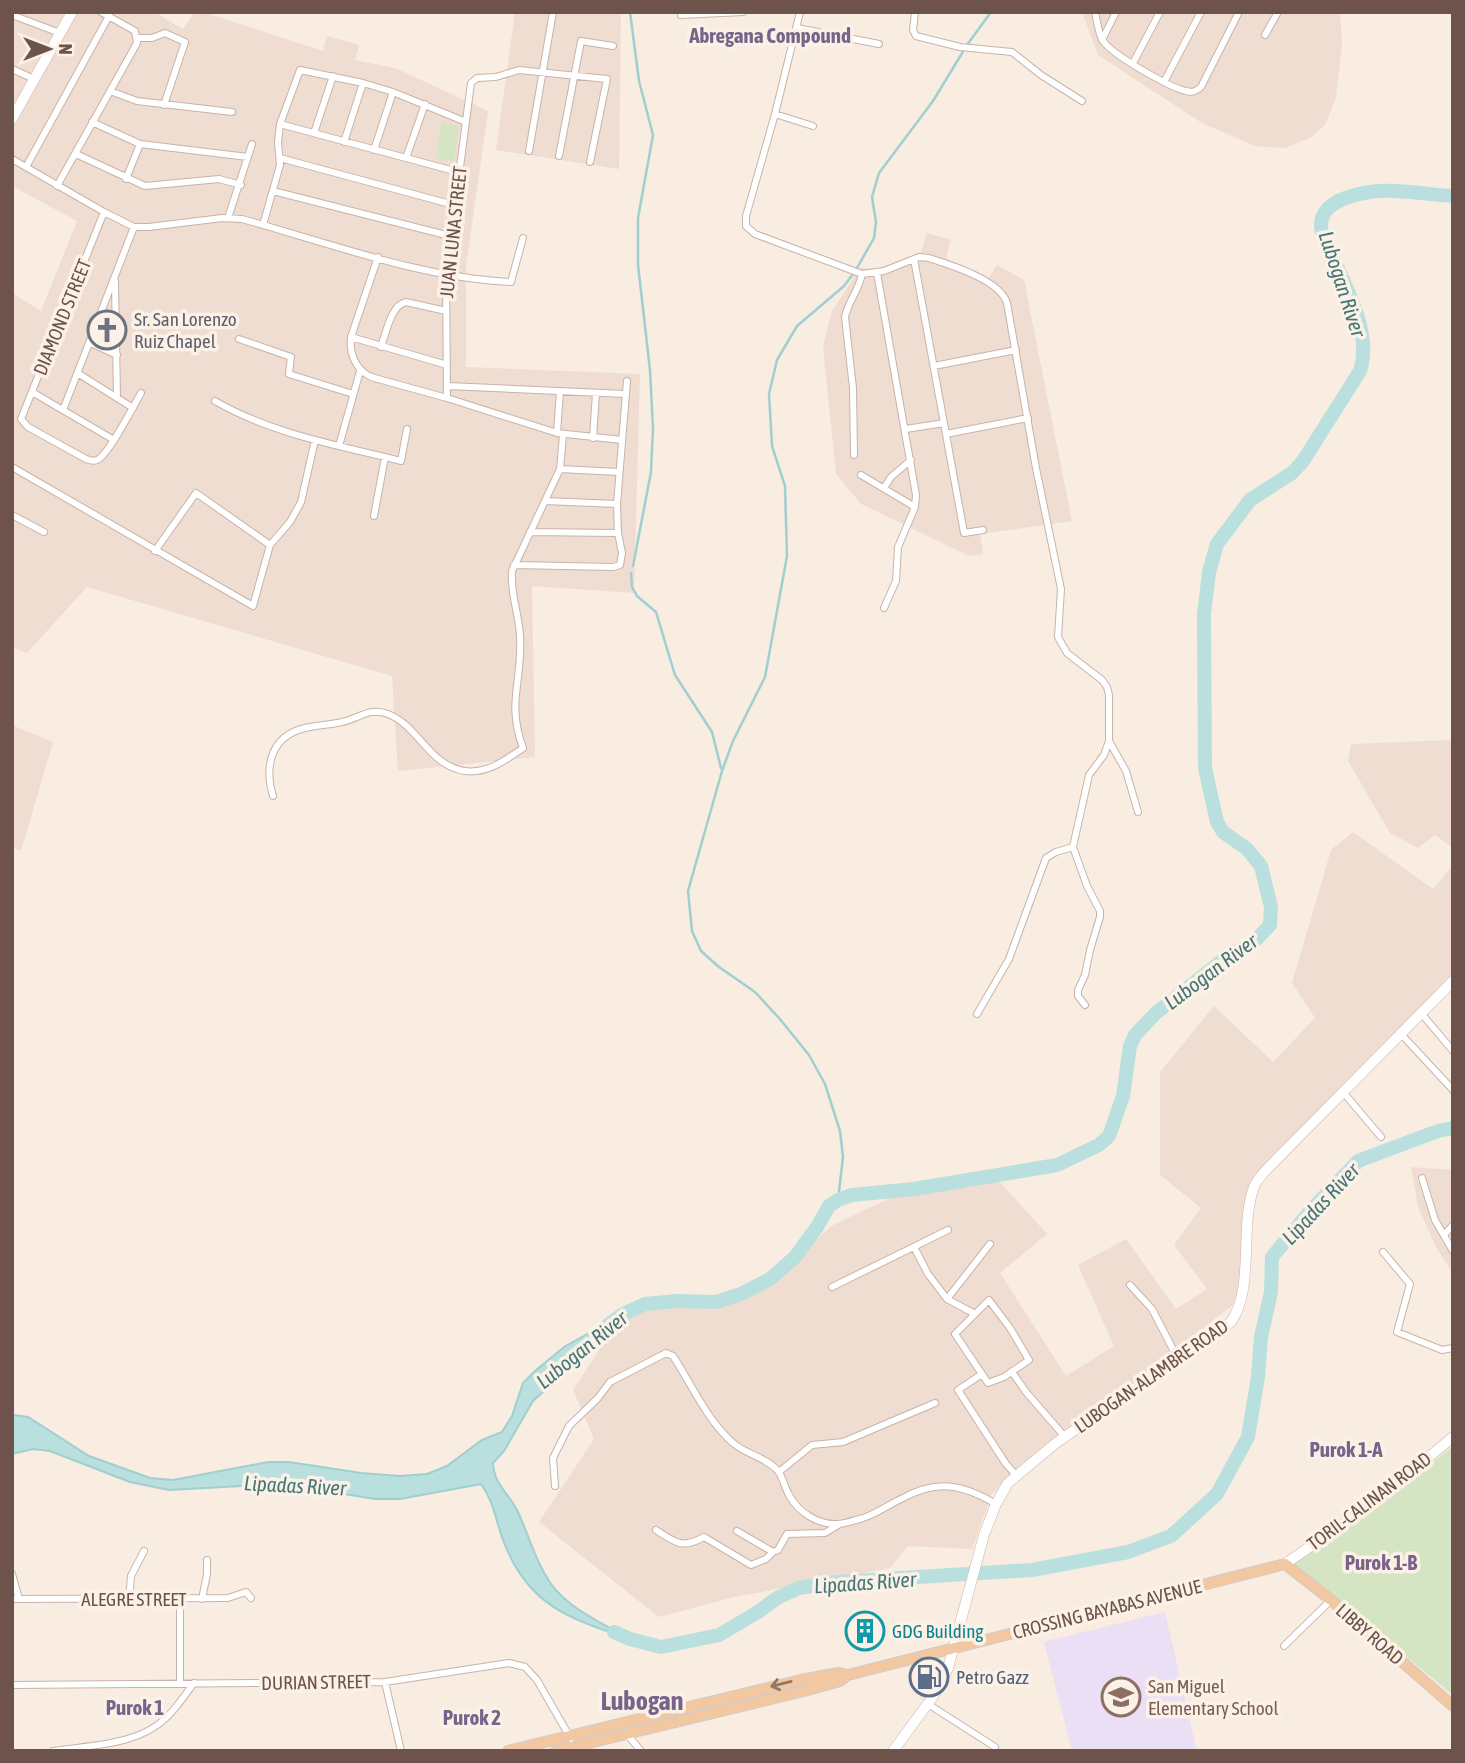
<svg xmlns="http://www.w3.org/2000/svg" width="1465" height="1763" font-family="'Asap Condensed',sans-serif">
<rect width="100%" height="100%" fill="#f9ece1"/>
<path fill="#efddd1" d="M12,12H154L183,29L195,12H203L323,51L327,36L359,45L355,60L395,68L488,111L466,266V367L640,374L634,593L532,586L535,757L398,771L392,676L87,587L27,653L12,647V293L41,311L77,221L12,186Z
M515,12H621L619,169L496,150Z
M1082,12H1340L1342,43L1336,98L1325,125L1310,138L1285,148L1255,146L1202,123L1098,55Z
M927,233L951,240L946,258L989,278L997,265L1024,280L1072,521L980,534L983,554L969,556L861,504L836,474L823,347L832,311L860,268L877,269L921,252Z
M12,725L53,742L21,851L12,847Z
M1453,740V848L1435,835L1418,848L1390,833L1348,761L1351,744Z
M1353,832L1433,889L1453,865V981L1254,1181L1242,1298L1056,1442L992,1494L972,1549L908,1546L890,1568L734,1597L659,1617L539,1522L594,1439L573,1390L623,1314L764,1290L831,1226L924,1182L991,1172L1047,1234L1000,1273L1066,1376L1114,1346L1078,1265L1126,1239L1176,1309L1207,1289L1174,1245L1201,1208L1160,1175V1072L1214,1006L1273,1062L1315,1018L1292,983L1331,850Z
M1411,1167L1453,1170V1274L1435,1245L1418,1207Z"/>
<path fill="#f8dcd6" d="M944,1661L942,1669L926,1701L921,1698L912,1671Z"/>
<path fill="#eadff5" d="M1165,1612L1197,1751H1072L1044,1642Z"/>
<path fill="#d5e4c2" d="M442,123L459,126L454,161L436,158Z
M1453,1446V1695L1292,1563L1365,1517Z"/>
<path fill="#b9dfdf" stroke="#a0cfd0" stroke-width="2" d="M623,1314L573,1365L533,1401L504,1451L493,1463C494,1484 508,1493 517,1510C529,1535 535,1561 551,1584C569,1609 604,1624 630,1639C571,1619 530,1607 505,1545C496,1524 495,1503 481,1484L400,1499H375L295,1486L262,1485L169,1490L130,1482L50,1451L33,1449L12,1454L13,1415L28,1417L89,1456L150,1478L173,1480L268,1462H289L361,1473L400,1476L427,1474L447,1466L482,1440L502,1432L512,1416L523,1383L535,1371L564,1347Z"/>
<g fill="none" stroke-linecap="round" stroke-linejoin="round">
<path stroke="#a0cfd0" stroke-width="2.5" d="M630,12L639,81L653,135L638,218V265L650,370L653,428L651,472L633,566
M967,45L991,12
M857,268L874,238L876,222L872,197L879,173L933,101L964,50
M631,573L632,587L637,596L656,612L675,675L712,732L721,768
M838,1200L843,1157L840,1131L825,1084L809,1055L779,1018L755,992L719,967L701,951L692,931L688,891L722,771L733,741L765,677L787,556L785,486L772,446L769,394L777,360L797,326L844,286L853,274"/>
<path stroke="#b9dfdf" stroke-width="14" d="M608,1325L623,1314L645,1304L677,1301L716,1302L741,1294L770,1279L795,1257L817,1227L829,1206L838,1200L852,1195L914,1189L1057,1165L1099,1145L1109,1136L1123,1096L1130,1046L1135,1035L1156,1013L1223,960L1255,941L1270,925L1271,907L1261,866L1247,849L1223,832L1217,822L1205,768L1204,614L1209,572L1217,544L1250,500L1292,473L1303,461L1360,371C1372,334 1348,292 1333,258C1327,246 1318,232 1322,218C1328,199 1360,193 1377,191C1402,189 1428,195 1453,196
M614,1632L630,1639L661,1647L719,1635L758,1612L777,1598L799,1588L837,1582L1032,1570L1128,1552L1171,1536L1217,1494L1248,1437L1258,1377L1261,1337L1271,1292L1272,1257L1312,1209L1358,1161L1438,1131L1453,1128"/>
<defs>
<path id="street" d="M800,12L775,114L746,216V226L755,234L862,274L884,271L919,257L929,258C951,265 1000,280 1007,303L1036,468L1061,589L1058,637L1067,653L1102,680L1107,687L1109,695V741L1104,755L1089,775L1073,847L1087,886L1100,911V917L1090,950L1085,975L1078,990V996L1085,1005
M915,12L913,30L916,36L960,47L1012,52L1041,75L1082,101
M1095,12C1097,20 1098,32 1102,39C1108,53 1171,88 1186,91C1193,93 1196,91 1201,87L1239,12
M12,15L60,33
M681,15L743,12
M797,28L879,44
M1265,35L1278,12
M138,38H152L165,33L185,42L164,105
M1102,40L1116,12
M1133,63L1160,12
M12,69L34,79
M1164,82L1201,12
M110,91L137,101L232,112
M775,114L813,126
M92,122L140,144L248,157
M280,124L458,172
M314,133L333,76
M344,142L363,83
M374,150L393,92
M529,151L553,12
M76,154L145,186L219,179L241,185
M559,156L581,41L613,46
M280,158L454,205
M406,158L425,104
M12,159L104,212L134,227H149L222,218L242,219C329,243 421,278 511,282L523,238
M26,167L109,16
M126,179L140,144
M57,186L137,43L135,31L101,12
M273,191L450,236
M104,212L21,419L28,427L86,459C90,460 93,462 97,460C108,456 134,405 141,393
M228,218L252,144
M263,225L280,165L278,142L280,124L300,70L363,83L393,92L466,122
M378,257L351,337C349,354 356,370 371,377L447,398L557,433L622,440
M914,259L964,533L983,530
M877,273L916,495L915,507L898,547L896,581L884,608
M115,281L117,398
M351,337L447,365
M239,339L291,357L289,374L353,394
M91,343L117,355
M381,347C386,333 391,305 406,302L446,311
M934,366L1016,350
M79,374L133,408
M448,386L625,394
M32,392L114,440
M447,398L446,274L471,83L477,78L496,77L519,70L607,79L590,162
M215,401C272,434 337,445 401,461L407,429
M63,410L134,227
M906,429L944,423
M557,433L560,391
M946,434L1028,418
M593,438L596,393
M339,446L360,371
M854,455L853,388L845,317C848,302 859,290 862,274
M12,467L253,606L270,545L290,522L301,502L315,440
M560,469L619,472
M861,475L915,507
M884,488L891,477L911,460
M545,501L617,504
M12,515L44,532
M374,516L385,457
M530,532L618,533
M155,551L196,493L270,545
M514,565L613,567L620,565L622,553L618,533L617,504L627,381
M1109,741L1126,771L1138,812
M273,796C264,766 271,736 305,728C317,725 330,725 342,722C360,718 369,707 388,714C419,726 429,766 465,771C487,774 506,760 523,748C506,702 523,680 520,636C519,614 510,593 512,571L560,469L563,435
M1421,1013L1453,1051
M977,1014L1009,959L1046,858L1056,852L1073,847
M1401,1034L1453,1090
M1343,1092L1381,1137
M1422,1178L1435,1220L1453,1251
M1444,1235L1453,1225
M914,1247L928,1274L947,1299L975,1314
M1383,1252L1410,1284L1397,1332L1442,1350L1453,1348
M1130,1285L1152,1309L1178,1359
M832,1287L948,1230
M947,1299L990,1244
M989,1300L1010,1328L1029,1360L1004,1377L988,1383L955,1334Z
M1012,1372L1026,1392L1065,1437
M982,1374L958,1390L1006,1464L1016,1475
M779,1472L812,1445L843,1442L935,1403
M555,1486L553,1458L569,1426L598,1398L610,1382L666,1353L673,1356C692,1385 707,1420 733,1443C747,1455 766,1457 778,1471C783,1478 785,1488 789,1495C798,1512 818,1525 837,1524C846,1524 855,1520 863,1518C876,1514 888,1505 901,1499C937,1479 962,1484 996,1504
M656,1530C676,1543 682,1549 704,1537L751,1565L766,1559L773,1552
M737,1531L773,1552L778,1550L787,1534L825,1533L838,1525
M12,1574L19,1599
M12,1599L228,1598L246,1592L251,1598
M129,1599L131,1576L144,1551
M180,1599V1683
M202,1599L207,1574V1560
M1284,1646L1331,1600
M385,1682L401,1751
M12,1685L385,1682L509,1663L525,1667L537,1680L571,1739
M928,1704L995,1747
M626,1733L641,1751
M53,1751C90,1745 138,1746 167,1717C177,1707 185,1695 194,1683"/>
<path id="secondary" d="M12,119L72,12
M1285,1564L1372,1504L1453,1437
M893,1751L932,1698L948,1668L984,1535L996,1504L1008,1483L1056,1443L1231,1322C1255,1287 1239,1227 1254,1187C1257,1179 1265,1171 1271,1165L1453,981"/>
<path id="primary" d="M508,1751L801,1680L839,1673L848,1675L1285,1564L1331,1600L1453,1706
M556,1751L804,1691L840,1681L848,1675"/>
</defs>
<use href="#street" stroke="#c8b3aa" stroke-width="8"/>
<use href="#secondary" stroke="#cdb5aa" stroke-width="11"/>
<use href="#primary" stroke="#d3cbc9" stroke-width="12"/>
<use href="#street" stroke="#fff" stroke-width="6"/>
<use href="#secondary" stroke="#fff" stroke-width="10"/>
<use href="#primary" stroke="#f1c8a1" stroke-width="10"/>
</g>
<defs><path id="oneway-shaft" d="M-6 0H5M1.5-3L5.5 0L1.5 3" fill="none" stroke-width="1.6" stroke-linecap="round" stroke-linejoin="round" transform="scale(1.75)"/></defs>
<use stroke="#957665" href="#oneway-shaft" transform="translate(781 1684) rotate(166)"/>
<defs>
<symbol id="church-ring" viewBox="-11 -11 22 22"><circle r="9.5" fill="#fcf1e7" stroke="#6b7280" stroke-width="1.5"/><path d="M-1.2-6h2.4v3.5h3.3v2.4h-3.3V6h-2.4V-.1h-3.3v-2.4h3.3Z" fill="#6b7280"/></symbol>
<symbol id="building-ring" viewBox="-11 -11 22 22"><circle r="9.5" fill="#fcf1e7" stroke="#0f9aa8" stroke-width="1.5"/><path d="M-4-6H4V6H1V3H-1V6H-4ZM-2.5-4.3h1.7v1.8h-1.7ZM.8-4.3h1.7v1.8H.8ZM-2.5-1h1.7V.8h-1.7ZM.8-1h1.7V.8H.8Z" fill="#0f9aa8"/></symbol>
<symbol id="fuel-ring" viewBox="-11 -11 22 22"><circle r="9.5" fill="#fcf1e7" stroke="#5c6f8a" stroke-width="1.5"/><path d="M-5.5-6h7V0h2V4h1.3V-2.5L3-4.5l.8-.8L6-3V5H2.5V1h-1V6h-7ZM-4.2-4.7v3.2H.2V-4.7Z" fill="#5c6f8a"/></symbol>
<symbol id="school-ring" viewBox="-11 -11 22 22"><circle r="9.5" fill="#fcf1e7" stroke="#8d6e63" stroke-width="1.5"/><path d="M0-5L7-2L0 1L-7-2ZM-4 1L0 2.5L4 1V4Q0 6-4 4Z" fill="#8d6e63"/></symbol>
</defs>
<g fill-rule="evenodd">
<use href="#church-ring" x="85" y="308" width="44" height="44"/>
<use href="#building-ring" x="843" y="1609" width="44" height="44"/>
<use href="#fuel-ring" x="907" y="1655" width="44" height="44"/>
<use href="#school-ring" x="1099" y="1675" width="44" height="44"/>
</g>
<g text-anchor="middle" stroke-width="7" stroke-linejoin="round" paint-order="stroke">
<g font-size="19" fill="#6d534b" stroke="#fcf1e7">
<text transform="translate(453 232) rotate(-84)" y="7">JUAN LUNA STREET</text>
<text transform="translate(62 317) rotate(-68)" y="7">DIAMOND STREET</text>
<text transform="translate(1151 1376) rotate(-35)" y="7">LUBOGAN-ALAMBRE ROAD</text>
<text transform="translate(1369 1501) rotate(-37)" y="7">TORIL-CALINAN ROAD</text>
<text x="134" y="1606">ALEGRE STREET</text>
<text transform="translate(1107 1609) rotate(-14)" y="7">CROSSING BAYABAS AVENUE</text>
<text transform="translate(1370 1634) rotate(41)" y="7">LIBBY ROAD</text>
<text transform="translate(316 1682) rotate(-1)" y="7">DURIAN STREET</text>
</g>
<g font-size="19" fill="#5b616d" stroke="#fcf1e7" text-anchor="start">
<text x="134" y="326">Sr. San Lorenzo<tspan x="134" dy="22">Ruiz Chapel</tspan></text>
</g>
<g font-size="19" fill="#0d838f" stroke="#fcf1e7" text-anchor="start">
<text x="892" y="1638">GDG Building</text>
</g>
<g font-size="19" fill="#4e5e75" stroke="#fcf1e7" text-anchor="start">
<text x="956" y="1684">Petro Gazz</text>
</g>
<g font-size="19" fill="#785e54" stroke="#fcf1e7" text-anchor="start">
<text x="1148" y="1693">San Miguel<tspan x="1148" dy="22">Elementary School</tspan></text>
</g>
<g font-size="21" font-weight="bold" fill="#78648a" stroke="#fcf1e7">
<text x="770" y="43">Abregana Compound</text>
<text x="1346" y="1457">Purok 1-A</text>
<text x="1381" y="1570">Purok 1-B</text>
<text x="135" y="1715">Purok 1</text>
<text x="472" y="1725">Purok 2</text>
</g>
<g font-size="21" font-style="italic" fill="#457777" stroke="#fcf1e7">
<text transform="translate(1342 284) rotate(72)" y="7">Lubogan River</text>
<text transform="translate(1211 972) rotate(-37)" y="7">Lubogan River</text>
<text transform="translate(1321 1204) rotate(-47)" y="7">Lipadas River</text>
<text transform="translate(582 1350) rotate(-39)" y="7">Lubogan River</text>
<text transform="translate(295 1486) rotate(3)" y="7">Lipadas River</text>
<text transform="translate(865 1583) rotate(-4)" y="7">Lipadas River</text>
</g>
<g font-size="26" font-weight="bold" fill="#78648a" stroke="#fcf1e7">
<text x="642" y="1710">Lubogan</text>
</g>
</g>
<rect width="1465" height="1763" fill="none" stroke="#6d534b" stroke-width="28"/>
<g transform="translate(49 49) rotate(90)" stroke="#fcf1e7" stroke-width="5" paint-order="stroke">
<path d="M0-5L12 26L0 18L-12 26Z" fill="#6d534b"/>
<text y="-10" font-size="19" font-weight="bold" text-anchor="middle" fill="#6d534b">N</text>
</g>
</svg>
